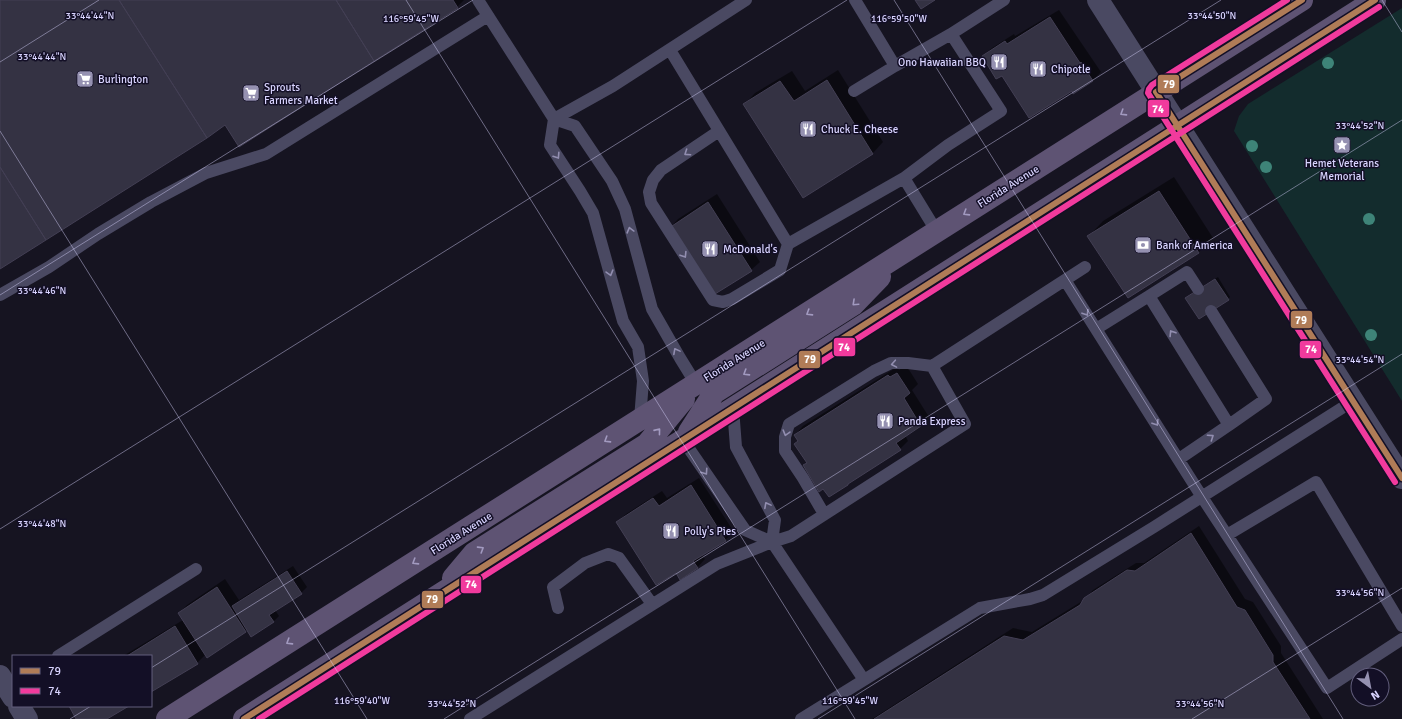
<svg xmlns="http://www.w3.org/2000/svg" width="1402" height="719" font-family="Signika,sans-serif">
<rect width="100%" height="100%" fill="#161421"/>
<path fill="#132c2d" d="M1402,8V401L1234,131L1239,116L1248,104Z"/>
<path fill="#0007" d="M0,0H464L457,7L225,124L0,266Z
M1059,10L1101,72L1092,81L1072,90L1002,74L983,56L992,48L1014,34L1015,36Z
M838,70L883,142L873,153L803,197L745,104L755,93L792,71L805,91Z
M1174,177L1213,238L1198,253L1089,236L1103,221Z
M717,194L760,262L751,270L715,293L670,228L678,219Z
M1218,277L1230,297L1228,299L1189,295Z
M906,365L918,384L912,390L929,417L921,425L905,435L908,441L900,449L854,479L848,484L804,466L807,462L795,444L798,440L795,435L803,426L897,367L899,370Z
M699,478L734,532L725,540L702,555L705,559L697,568L676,572L618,522L626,514L662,491L667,498Z
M1199,526L1245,599L1253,602L1281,646V653L1323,719H872L1013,628L1032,632L1084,600L1093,590L1136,563H1144Z
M293,566L307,587L301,593L275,610L279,616L273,622L248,629L207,656L206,654L197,663L151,691V656H123L183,620L179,613L187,605L225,579L239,600Z"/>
<path fill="#343243" stroke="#433f54" d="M0,0H119L207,138L46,240L0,167Z
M119,0H336L374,61L239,147L225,125L207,138Z
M336,0H453L458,8L374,61Z
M915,0H935L921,9Z
M1050,17L1080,63L1081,62L1093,81L1073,94L1072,91L1029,118L1002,76L996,79L982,56L1005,41L1007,44Z
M827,80L873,154L803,198L743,104L780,81L794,101Z
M0,167L46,240L0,269Z
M1159,191L1199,253L1128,298L1087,236Z
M708,202L752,271L715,294L669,228Z
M1215,279L1229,300L1199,319L1185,298Z
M897,373L910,393L904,398L921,426L896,443L901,450L848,484V485L829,497L823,489L819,492L803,465L807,463L794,444L798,441L794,435L888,375L890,377Z
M691,485L726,541L693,561L698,568L680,580L676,573L656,585L616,522L653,498L659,506Z
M1191,533L1237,607L1245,610L1273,655V662L1310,719H874L1004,636L1023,640L1080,605L1084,598L1127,570L1135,571Z
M287,571L302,594L269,615L274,622L251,637L232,606Z
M217,587L246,632L207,658L178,613Z
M175,626L198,664L151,692V656H127Z
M69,706H129L107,719H76Z"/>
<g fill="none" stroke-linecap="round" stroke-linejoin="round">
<path stroke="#4a4962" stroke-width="12" d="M478,0L554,119L575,126L612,181L625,209L652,309L680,358L696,384
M855,0L895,66L951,34
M670,50L788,244L904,178
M854,91L895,66
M554,119L550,145L580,191L593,213L623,321L638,347L643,381L640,419
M554,119L613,86L746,0
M719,131L661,170L653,180L649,192L651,203L713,300L723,302L732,299L780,270L788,244
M937,232L904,178L948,145L1001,111L951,34L1004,0
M1065,280L1202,497L1327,688L1402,639
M0,295L49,267L98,234L151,202L206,173L266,154L488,16
M1149,296L1187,272L1198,289
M1211,311L1266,399L1229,425
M1096,329L1149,296L1229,425L1179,459
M733,408L736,447L775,520L772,542
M683,440L745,530L772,542L864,680
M824,514L803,478L785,451V437L789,424L874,371L891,363H908L932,366
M1227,535L1316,482L1402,626
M558,608L553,587L585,563L608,554L619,558L652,604
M58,656L196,569
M470,719L717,564L772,542L791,536L965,424L932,366L1085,267
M801,719L980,608L1030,599L1043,595L1154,527L1353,401"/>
<path stroke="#4a4962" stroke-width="22" d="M0,676L13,697
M19,706L27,719"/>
<path stroke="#4a4962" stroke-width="22" d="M1098,0L1402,478"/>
<path stroke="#5e5373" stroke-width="22" d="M689,432L714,393L853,305L880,277
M453,578L474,553L647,444L684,399
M167,719L1302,0
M244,719L1375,0"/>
<defs>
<path id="bus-1" d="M1302,0L1156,92L1402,478
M244,719L1375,0"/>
<path id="bus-2" d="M1287,0L1152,85L1149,89L1148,93L1395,482
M259,719L1379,7"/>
</defs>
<use href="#bus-1" stroke="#130f26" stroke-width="9"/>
<use href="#bus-2" stroke="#130f26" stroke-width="9"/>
<use href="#bus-1" stroke="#b07c57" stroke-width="6"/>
<use href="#bus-2" stroke="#f13a9d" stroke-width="6"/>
</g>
<g fill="#3e8478">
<circle cx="1328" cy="63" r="6"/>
<circle cx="1252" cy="146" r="6"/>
<circle cx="1266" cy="167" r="6"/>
<circle cx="1369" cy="219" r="6"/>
<circle cx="1371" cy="335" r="6"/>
</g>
<defs><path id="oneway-chevron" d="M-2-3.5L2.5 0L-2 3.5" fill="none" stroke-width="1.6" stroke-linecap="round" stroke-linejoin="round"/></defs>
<g stroke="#a29ac0">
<use href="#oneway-chevron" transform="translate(1123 113) rotate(148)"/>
<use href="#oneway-chevron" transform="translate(966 213) rotate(148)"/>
<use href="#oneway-chevron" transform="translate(855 303) rotate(137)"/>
<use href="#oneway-chevron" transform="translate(809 313) rotate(148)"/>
<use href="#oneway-chevron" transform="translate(746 373) rotate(148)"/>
<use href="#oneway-chevron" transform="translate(658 431) rotate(-51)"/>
<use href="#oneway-chevron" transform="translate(607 440) rotate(148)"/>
<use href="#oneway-chevron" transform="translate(481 549) rotate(-32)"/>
<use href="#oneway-chevron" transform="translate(415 562) rotate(148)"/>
<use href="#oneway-chevron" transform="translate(289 642) rotate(148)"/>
</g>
<g stroke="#928eb0">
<use href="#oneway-chevron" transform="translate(687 153) rotate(146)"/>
<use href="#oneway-chevron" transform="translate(557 156) rotate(57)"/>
<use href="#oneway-chevron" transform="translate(630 230) rotate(-105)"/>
<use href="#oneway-chevron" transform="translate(684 255) rotate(58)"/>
<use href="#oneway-chevron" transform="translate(610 273) rotate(74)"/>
<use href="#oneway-chevron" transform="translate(1086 313) rotate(58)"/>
<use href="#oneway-chevron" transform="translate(1172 333) rotate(-122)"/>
<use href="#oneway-chevron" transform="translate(676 351) rotate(-118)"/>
<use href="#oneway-chevron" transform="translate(894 364) rotate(170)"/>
<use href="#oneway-chevron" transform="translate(1156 423) rotate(58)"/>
<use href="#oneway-chevron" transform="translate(786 433) rotate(106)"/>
<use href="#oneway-chevron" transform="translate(1211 437) rotate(-34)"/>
<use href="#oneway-chevron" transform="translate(705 472) rotate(56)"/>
<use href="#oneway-chevron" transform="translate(767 505) rotate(-118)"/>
</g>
<path fill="none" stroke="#d9d4ff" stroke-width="1" stroke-opacity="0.45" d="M406,0L855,719M894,0L1343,719M1382,0L1402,32M0,62L99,0M0,131L367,719M0,295L473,0M0,529L847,0M151,668L1221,0M70,719L91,706M444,719L1402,120M818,719L1402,354M1192,719L1402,588"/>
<defs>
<symbol id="restaurant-square" viewBox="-11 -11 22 22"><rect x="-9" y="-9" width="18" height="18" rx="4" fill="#9591b1" stroke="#130f26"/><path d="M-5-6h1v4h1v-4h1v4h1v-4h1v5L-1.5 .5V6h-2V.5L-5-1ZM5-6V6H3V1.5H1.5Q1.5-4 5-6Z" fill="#fff"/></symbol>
<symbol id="supermarket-square" viewBox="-11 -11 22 22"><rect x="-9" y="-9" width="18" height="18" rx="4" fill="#9591b1" stroke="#130f26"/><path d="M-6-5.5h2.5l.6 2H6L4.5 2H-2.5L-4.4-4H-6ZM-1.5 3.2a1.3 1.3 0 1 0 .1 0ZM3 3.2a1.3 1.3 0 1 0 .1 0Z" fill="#fff"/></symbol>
<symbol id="sight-square" viewBox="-11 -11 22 22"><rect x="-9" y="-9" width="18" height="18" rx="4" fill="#9591b1" stroke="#130f26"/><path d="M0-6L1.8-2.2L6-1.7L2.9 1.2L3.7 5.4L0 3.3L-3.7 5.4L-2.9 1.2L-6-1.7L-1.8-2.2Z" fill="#fff"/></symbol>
<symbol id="bank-square" viewBox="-11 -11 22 22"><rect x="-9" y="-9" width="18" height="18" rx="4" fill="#9591b1" stroke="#130f26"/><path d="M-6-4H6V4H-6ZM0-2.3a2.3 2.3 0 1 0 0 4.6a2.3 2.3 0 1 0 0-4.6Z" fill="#fff"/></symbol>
</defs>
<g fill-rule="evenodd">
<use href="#restaurant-square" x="989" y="52" width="20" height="20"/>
<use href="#restaurant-square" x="1028" y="59" width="20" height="20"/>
<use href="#supermarket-square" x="75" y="69" width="20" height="20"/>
<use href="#supermarket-square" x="241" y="83" width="20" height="20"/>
<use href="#restaurant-square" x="798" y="119" width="20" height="20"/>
<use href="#sight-square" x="1332" y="135" width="20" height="20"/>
<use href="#bank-square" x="1133" y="235" width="20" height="20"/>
<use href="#restaurant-square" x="700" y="239" width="20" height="20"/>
<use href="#restaurant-square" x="875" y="411" width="20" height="20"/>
<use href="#restaurant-square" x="661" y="521" width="20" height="20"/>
</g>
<g text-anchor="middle" stroke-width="3" stroke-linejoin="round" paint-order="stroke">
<g font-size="11" fill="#d9d4ff" stroke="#130f26" text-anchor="start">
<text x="986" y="66" text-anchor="end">Ono Hawaiian BBQ</text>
<text x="1051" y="73">Chipotle</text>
<text x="98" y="83">Burlington</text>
<text x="264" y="91">Sprouts<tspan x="264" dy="13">Farmers Market</tspan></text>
<text x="821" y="133">Chuck E. Cheese</text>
<text x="1342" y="167" text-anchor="middle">Hemet Veterans<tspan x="1342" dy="13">Memorial</tspan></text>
<text x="1156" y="249">Bank of America</text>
<text x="723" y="253">McDonald's</text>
<text x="898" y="425">Panda Express</text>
<text x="684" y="535">Polly's Pies</text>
</g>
<g font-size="11" fill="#d9d4ff" stroke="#130f26">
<text transform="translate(1008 186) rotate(-32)" y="4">Florida Avenue</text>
<text transform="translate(734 360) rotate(-32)" y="4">Florida Avenue</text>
<text transform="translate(461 533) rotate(-32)" y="4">Florida Avenue</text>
</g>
</g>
<g font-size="10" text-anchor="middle" fill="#d9d4ff" stroke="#130f26" stroke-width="3" stroke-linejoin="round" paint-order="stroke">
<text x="90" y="19">33°44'44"N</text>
<text x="1212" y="19">33°44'50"N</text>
<text x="411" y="22">116°59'45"W</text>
<text x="899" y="22">116°59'50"W</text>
<text x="42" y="60">33°44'44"N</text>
<text x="1360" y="129">33°44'52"N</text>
<text x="42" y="294">33°44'46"N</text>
<text x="1360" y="363">33°44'54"N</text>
<text x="42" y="527">33°44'48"N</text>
<text x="1360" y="596">33°44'56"N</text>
<text x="362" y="704">116°59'40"W</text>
<text x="850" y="704">116°59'45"W</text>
<text x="452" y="707">33°44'52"N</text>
<text x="1200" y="707">33°44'56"N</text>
</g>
<g stroke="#130f26" stroke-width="1.5">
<rect x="1157" y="74" width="23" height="20" rx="4" fill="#b07c57"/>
<rect x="1147" y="99" width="23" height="19" rx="4" fill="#f13a9d"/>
<rect x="1290" y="310" width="23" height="19" rx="4" fill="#b07c57"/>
<rect x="833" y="337" width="23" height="20" rx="4" fill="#f13a9d"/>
<rect x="1299" y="340" width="23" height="19" rx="4" fill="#f13a9d"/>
<rect x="798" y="350" width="23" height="19" rx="4" fill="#b07c57"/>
<rect x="460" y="575" width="22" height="19" rx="4" fill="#f13a9d"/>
<rect x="421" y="590" width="23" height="19" rx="4" fill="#b07c57"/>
</g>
<g font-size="11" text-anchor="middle" font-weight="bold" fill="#fff">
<text x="1169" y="88">79</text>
<text x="1158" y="113">74</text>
<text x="1301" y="324">79</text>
<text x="844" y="351">74</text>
<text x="1311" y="353">74</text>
<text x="810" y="363">79</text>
<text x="471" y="588">74</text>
<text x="432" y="603">79</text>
</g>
<rect x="12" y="655" width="140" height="52" fill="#130f26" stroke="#625e7d"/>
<rect x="20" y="668" width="20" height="6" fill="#b07c57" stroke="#625e7d"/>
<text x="48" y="675" font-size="12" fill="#d9d4ff">79</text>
<rect x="20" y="688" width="20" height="6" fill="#f13a9d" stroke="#625e7d"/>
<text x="48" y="695" font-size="12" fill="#d9d4ff">74</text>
<g transform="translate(1370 687) rotate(148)"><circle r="19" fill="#130f26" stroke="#625e7d"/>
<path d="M0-3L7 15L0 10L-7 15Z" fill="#9591b1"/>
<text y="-6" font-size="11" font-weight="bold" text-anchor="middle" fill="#d9d4ff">N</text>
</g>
</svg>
